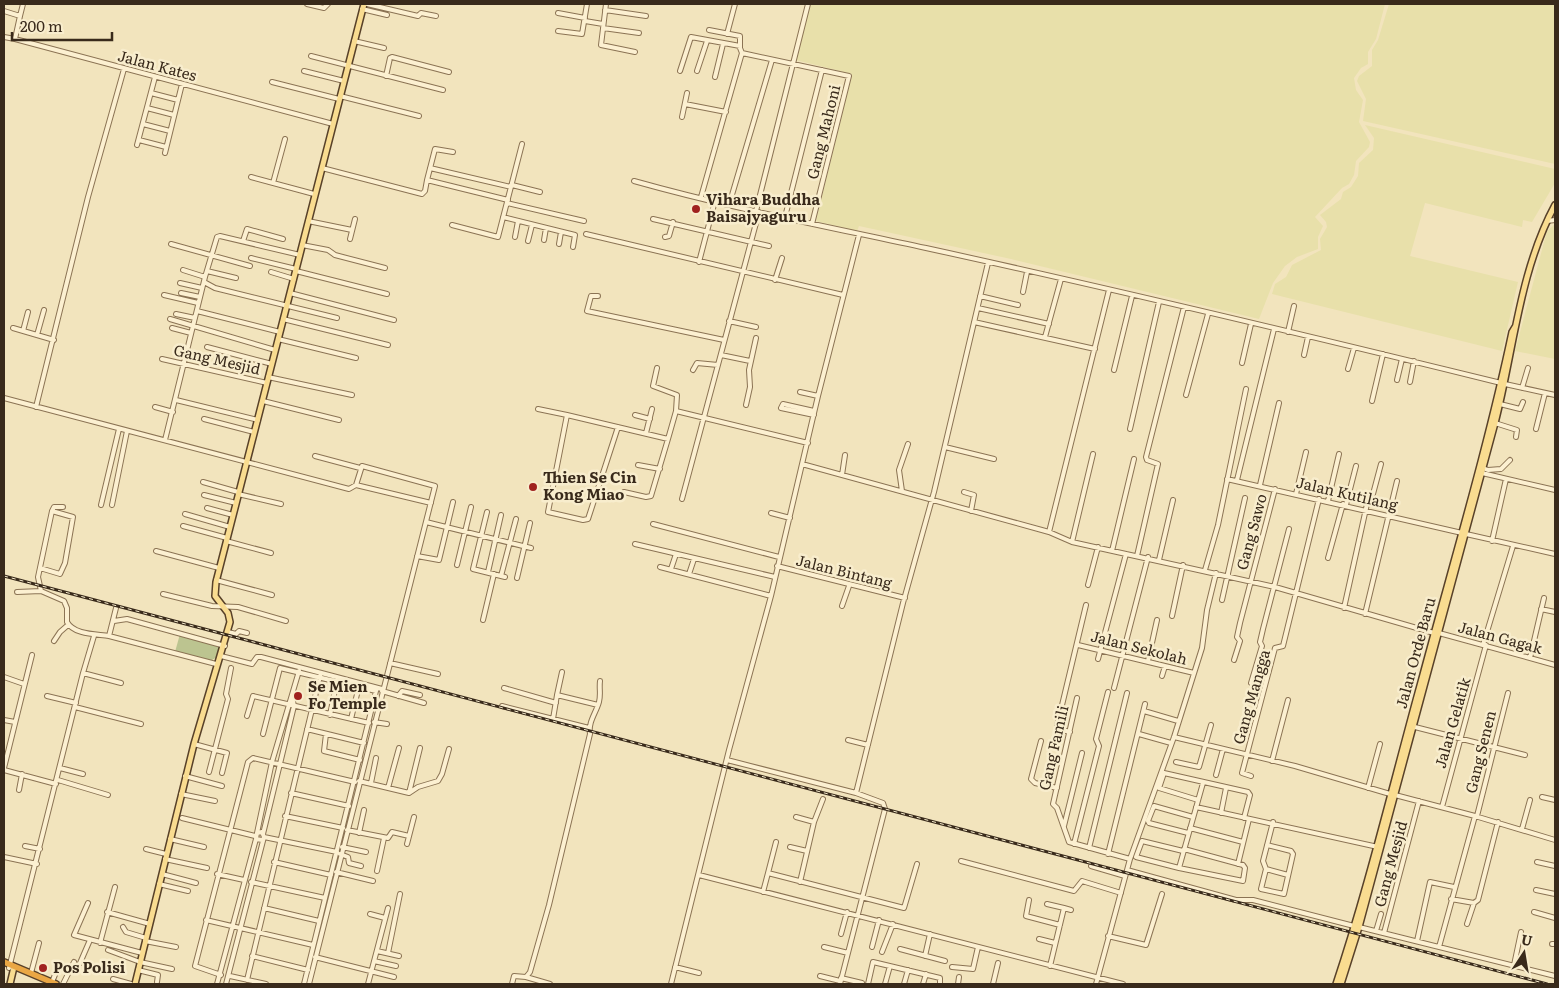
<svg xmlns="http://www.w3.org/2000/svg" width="1559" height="988" font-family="Literata,serif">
<rect width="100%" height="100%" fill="#f2e4bd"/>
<path fill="#e8e0aa" d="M810,4H1385L1376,39L1368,52V64L1361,68L1354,78L1356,90L1363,100L1359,122L1370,142L1369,147L1356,161L1354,175L1349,184L1342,188L1315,217L1323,226L1318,237V249L1297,257L1285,266L1273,283L1259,319L1011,259L859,226L857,231L816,221L852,74L796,60Z
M1389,4H1555V164L1363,121L1366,99L1357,81L1359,76L1372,66V50L1378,40Z
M1365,125L1555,169V183L1532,222L1523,220L1522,227L1425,203L1410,256L1518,282L1502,351L1272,294L1275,284L1286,277L1292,265L1321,250L1320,239L1327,227L1326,222L1320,215L1341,199L1343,192L1351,187L1358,176L1359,163L1373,150L1374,138Z
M1555,224V359L1515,351L1547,231Z"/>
<path fill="#bcc490" d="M180,634L221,646L219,656L212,660H207L175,652Z"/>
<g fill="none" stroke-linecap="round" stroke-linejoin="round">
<defs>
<path id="minor" d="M307,4L324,8L328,4
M367,4L418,16L421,13L436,16
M606,4L601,45L635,52
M362,9L387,15
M605,10L646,16
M4,11L20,16L15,39L333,124
M558,13L585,18
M20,16L23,4
M585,21L603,24
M603,28L639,33
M558,31L582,34L587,4
M727,34L735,4
M4,37L15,39
M354,41L384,48
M742,53L849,76L812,224
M311,56L443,90
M304,71L344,81
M680,71L691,37L740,46
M697,71L707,41
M386,76L390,58L392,57L449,72
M715,77L723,44
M272,82L339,99
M151,93L178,100
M340,96L419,116
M685,104L726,112
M147,108L174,115
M682,117L687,93
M143,124L170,131
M139,140L166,147
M137,145L155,77
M165,153L182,84
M322,168L422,194L425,191L427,180L508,200
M430,168L511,187
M251,177L314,194
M427,180L435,149L453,152
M634,181C730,208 829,227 926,248C1118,290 1310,336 1501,383
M273,183L285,139
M512,185L540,192
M701,197L742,53L740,48V36L709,30
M507,203L584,221
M729,205L772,60
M756,211L808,4
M503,217L575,235L573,247
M785,217L822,70
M653,219L769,246
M308,221L352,230
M1547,221L1555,220
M452,225L498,237L522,144
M586,234L843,295
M515,237L518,221
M665,237L669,236L673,222
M350,239L355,219
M544,240L546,228
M243,241L247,229L283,239
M528,241L532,225
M171,244L250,266
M559,244L561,232
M302,245L328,250L335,255L385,268
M251,258L296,269
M699,262L715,201
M183,270L205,277
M207,271L236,278
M296,271L387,294
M271,272L294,279
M775,280L782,258
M204,282L215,288L337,318
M180,283L202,288
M1023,292L1027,272
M181,293L200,297
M290,293L394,320
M164,295L198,303
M598,296H591L587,311L724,340
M980,296L1018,305
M978,308L1049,324
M197,311L280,332
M176,314L195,318
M170,319L275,350
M283,319L388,345
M729,321L756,327
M974,322L1095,349
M13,328L54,340
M172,328L191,333
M23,331L28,312
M1288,332L1294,306
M37,335L44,310
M1045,337L1061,279
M278,339L356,358
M207,347L272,364
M721,355L750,361
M1304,355L1308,337
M162,359L267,383
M1242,363L1251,324
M657,368L653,386L677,395L676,411
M1348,369L1354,348
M693,370L697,363L718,365
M1114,370L1132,296
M268,377L352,395
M1397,380L1402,359
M1410,382L1414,361
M1505,384L1555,395
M1522,388L1528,368
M800,392L818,396
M1186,395L1208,314
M4,398L349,489L356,485L431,503
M176,400L258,420
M263,401L339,420
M1372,401L1383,354
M1500,404L1520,409L1523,402
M746,405L750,387L749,370L756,338
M36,407L88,197L124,69
M155,407L173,412
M781,408L783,404L814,411
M781,408L814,415
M538,409L567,415
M635,415L650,419
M204,419L254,432
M1495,423L1517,430L1516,437
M618,427L588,519L583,520L548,512L567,415L668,439L676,411L808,443
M1130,429L1159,302
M1536,429L1545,393
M646,433L652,409
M165,440L205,277L217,237L220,236L300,255
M945,447L994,459
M315,456L360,468
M802,464L1049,532L1072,542L1275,587L1434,633
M638,465L660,469
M1483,468L1488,470L1501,469L1510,460
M1482,473L1555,490
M842,475L845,455
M1227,479L1462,533
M1237,480L1274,329
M203,482L238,492
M1260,485L1279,403
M902,491L899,470L908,444
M624,492L646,497L651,496L668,439
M964,492L974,495L971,511
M238,494L281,504
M1296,494L1306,452
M204,495L236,503
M682,499L759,212
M1328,501L1339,454
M101,505L119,429
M112,505L127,431
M1346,505L1356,466
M207,508L233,515
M487,512L473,569L505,577
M771,513L790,518
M185,514L230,527
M426,522L531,548
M653,524L779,557
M183,526L227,538
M447,527L453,502
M1049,532L1109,290
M1466,534L1555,554
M226,541L271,553
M1492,541L1506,479
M1072,542L1093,454
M635,544L775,577
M156,551L219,568
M1112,551L1134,459
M417,556L439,560L447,527
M1137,556L1158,464L1147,460L1146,457L1184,307
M1328,558L1343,504
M1159,560L1173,500
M457,565L471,507
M777,566L905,598
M660,567L771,596
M40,568L60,574L65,563L73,517L52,511
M671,569L676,554
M1205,570L1218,525L1246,389
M488,572L501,515
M689,574L694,559
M501,576L516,519
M517,578L530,523
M216,580L272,595
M1088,585L1098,547
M41,591L38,577L52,511L54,507H63
M17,592L41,591L64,601L67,608V622C74,635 97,634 109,636L216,664
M163,594L212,606L238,607L286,621
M1222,600L1245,498
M842,606L849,586
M1344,608L1369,495L1373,494L1381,464
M1541,609L1555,612
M1365,614L1397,481
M1172,616L1183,565
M483,620L494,574
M114,621L127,619L225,646
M228,632L236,634L239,631L247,633
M1439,633L1555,665
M109,636L116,608
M54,641L60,632L68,625
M1078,645L1194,673
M1483,645L1513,546
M221,656L252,664L257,657H261L382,689
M1530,658L1544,598
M1098,659L1126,554
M1234,660L1240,641L1237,637L1240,623L1275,489
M1148,661L1157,620
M390,663L438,674
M83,673L121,683
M1162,676L1165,666
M4,677L24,684
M1251,683L1262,646L1260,642L1263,629L1289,529
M504,688L556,703
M1114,688L1148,557
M382,691L424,703
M557,695L562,672
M47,696L76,703
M398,696L402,691L420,695
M1077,698L1053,804L1057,808L1069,842L1130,859
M502,706L589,728
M75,707L141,724
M1144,711L1178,721
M330,715L337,680
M247,716L253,696L369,723
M351,719L359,686
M553,719L557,695L598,705
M4,720L15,722
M374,722L387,724
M1411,726L1525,755
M307,729L364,743
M1070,732L1058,729L1057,726L1086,605
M263,734L280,668L376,691L304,984
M326,734L324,751L360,760
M1139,734L1171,743
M1174,737L1295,766L1390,794
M848,740L868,745
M1041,741L1031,779L1035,783L1057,788
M194,744L227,753L222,773
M727,760L856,793
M1272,761L1288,700
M1176,762L1199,767L1211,725
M4,768L32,655
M60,768L83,774
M4,770L56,784
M209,772L228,699L226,694L231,668
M1216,775L1223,749
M185,776L222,786
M1251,776L1242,773L1275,648L1283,646L1319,499
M58,780L108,795
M359,781L409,793L418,787L438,781L442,774L449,749
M371,783L376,758
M388,788L399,748
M1368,788L1380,744
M19,790L22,774
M291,793L349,806
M409,793L420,748
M181,794L215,801
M1395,795L1475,816L1555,840
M1542,797L1555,800
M1198,800L1159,788L1164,773L1248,792L1250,795L1244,818
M1196,807L1378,847
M1442,807L1486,645
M1221,813L1226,788
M285,816L343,828
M1477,816L1508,693
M796,817L814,822
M182,818L255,836
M1064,826L1082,753
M1190,828L1243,842
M1522,829L1530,800
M347,830L388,838L392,832L409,836
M257,833L272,762L299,671
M359,833L364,810
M1188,833L1149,823L1148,821L1154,806L1193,817
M263,834L294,706L292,696
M264,837L337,852
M170,839L204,847
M776,842L768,873L904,908L917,864
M407,844L414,817
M1074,844L1099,746L1096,739L1108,692
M1267,845L1291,851L1293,854L1284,894L1261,889L1266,869L1263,861L1273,822
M25,846L40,849
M342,847L366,852
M790,847L807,851
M1089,848L1127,693
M146,849L166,854
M1183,851L1142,841L1136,857L1179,868L1243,881L1245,868L1243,865L1184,849
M340,854L348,857L349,863L361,866
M1108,854L1145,704
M4,857L37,864
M165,859L207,868
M961,861L1074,891L1082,881L1121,893
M274,862L331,875
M1537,862L1555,866
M1238,864L1249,819
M1091,866L1125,876
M1179,868L1203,783
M1266,869L1288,875
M1127,870L1236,900H1253L1354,926
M377,871L384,838
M336,872L373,881
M162,874L196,883
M217,874L244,880
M699,875L1123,984
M251,882L325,898
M800,882L814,822L823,799
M159,884L188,891
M1536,890L1555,894
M763,892L768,873
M1451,899L1474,903
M1029,900L1026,916L1060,925
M88,903L74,935L142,953
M1047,904L1064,908
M264,908L319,921
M107,912L150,924
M1534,912L1555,918
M370,914L385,918
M206,920L313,945
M1467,924L1474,903L1478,900L1498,822
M123,927L126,932L146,938
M1359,927L1555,976
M1376,931L1381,914
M1384,933L1419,801
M841,934L847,912
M1108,936L1146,945L1162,894
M1039,939L1055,943
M145,941L176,947
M1417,941L1430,882L1454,887
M100,943L115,887
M1552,944H1555
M824,947L848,953
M872,947L879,920
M1439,947L1475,816
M900,949L945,961
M108,950L140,962L172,969
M377,951L399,956
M882,952L893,924
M388,953L400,894
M252,956L308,970
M925,956L930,934
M315,957L394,977
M374,961L396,966
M80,963L90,940
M1514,965L1521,932
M1050,966L1064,908L1071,910
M675,967L699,973
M952,967L973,969L978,947
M9,968L83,673L94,636
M138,970L158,975L157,982
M31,973L39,943
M221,975L195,966L248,762L253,758L355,782
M230,976L266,984
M820,976L840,981
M526,977L550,984
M841,978L862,983
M113,979L131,984
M247,980L320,676
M52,982L57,970
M63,984L74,962
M217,984L256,839
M226,984L264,837L262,832L257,833L256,839L262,840
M309,984L435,486L362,466L356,485
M368,984L388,908
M512,984L514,976L526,977L530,972L549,905L590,734C588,722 596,713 599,702C601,694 599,689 600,681
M671,984L729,750L771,596L818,396L859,235
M840,984L885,809L883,803L856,793L903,603L934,492L988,263
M868,984L873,962L940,978V984
M885,984L890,966
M904,984L908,970
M923,984L926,974
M958,984L959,977
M993,984L998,963
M1096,984L1130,859L1174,737L1202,648L1207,610L1216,573"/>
<path id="major" d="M10,984L14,967
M135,984L194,744L230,622L228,613L215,596L216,582L364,4
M1336,984C1369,885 1393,783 1421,682C1452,566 1487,450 1512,332L1515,327
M1341,984L1359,927L1495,423C1514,350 1519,272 1555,205"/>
<path id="highway" d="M4,962L56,984"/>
</defs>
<use href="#minor" stroke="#8b7354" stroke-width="6"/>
<use href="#major" stroke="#584129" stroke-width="8"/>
<use href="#highway" stroke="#584129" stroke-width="8"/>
<use href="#minor" stroke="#fcf0d1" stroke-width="4"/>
<use href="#major" stroke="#f9dc90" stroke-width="5"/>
<use href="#highway" stroke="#eaa744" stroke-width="5.5"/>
<defs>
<path id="rail" d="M4,576L1547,984"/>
</defs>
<use href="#rail" stroke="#392a1b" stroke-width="3"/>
<use href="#rail" stroke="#f8edcd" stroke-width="1" stroke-dasharray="4" stroke-linecap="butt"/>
</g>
<g fill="#a0221f" stroke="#f8edcd" stroke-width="2">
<circle cx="696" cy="209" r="5"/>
<circle cx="533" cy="487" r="5"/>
<circle cx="298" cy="696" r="5"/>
<circle cx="43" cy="968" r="5"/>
</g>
<g text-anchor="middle" stroke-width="5" stroke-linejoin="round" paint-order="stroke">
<g font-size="15" fill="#392a1b" stroke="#f8edcd">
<text transform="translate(157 66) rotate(15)" y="5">Jalan Kates</text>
<text transform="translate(824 132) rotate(-76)" y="5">Gang Mahoni</text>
<text transform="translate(217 360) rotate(13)" y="5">Gang Mesjid</text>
<text transform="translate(1347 494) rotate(13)" y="5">Jalan Kutilang</text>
<text transform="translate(1252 532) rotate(-75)" y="5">Gang Sawo</text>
<text transform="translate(844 572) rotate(14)" y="5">Jalan Bintang</text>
<text transform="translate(1500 638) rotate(15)" y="5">Jalan Gagak</text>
<text transform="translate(1139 648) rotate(14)" y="5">Jalan Sekolah</text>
<text transform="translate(1416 653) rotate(-75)" y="5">Jalan Orde Baru</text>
<text transform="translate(1252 697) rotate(-74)" y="5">Gang Mangga</text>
<text transform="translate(1453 723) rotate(-74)" y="5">Jalan Gelatik</text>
<text transform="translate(1054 748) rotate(-77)" y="5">Gang Famili</text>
<text transform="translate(1481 752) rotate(-76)" y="5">Gang Senen</text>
<text transform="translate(1391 864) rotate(-75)" y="5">Gang Mesjid</text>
</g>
<g font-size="15" font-weight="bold" fill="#392a1b" stroke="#f8edcd" text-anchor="start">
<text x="706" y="205">Vihara Buddha<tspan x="706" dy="17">Baisajyaguru</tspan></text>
<text x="543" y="483">Thien Se Cin<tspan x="543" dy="17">Kong Miao</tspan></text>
<text x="308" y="692">Se Mien<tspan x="308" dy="17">Fo Temple</tspan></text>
<text x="53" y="973">Pos Polisi</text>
</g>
</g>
<rect width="1559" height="988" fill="none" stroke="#392a1b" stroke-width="10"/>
<g transform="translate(1524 953) rotate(12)" stroke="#f8edcd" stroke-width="4" paint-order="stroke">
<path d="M0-4L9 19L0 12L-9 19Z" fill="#392a1b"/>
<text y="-8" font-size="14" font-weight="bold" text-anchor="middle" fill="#392a1b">U</text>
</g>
<path d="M12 32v8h100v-8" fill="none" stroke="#392a1b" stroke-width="2.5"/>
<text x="20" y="32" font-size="15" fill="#392a1b" stroke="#f8edcd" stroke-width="4" paint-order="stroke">200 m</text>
</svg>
